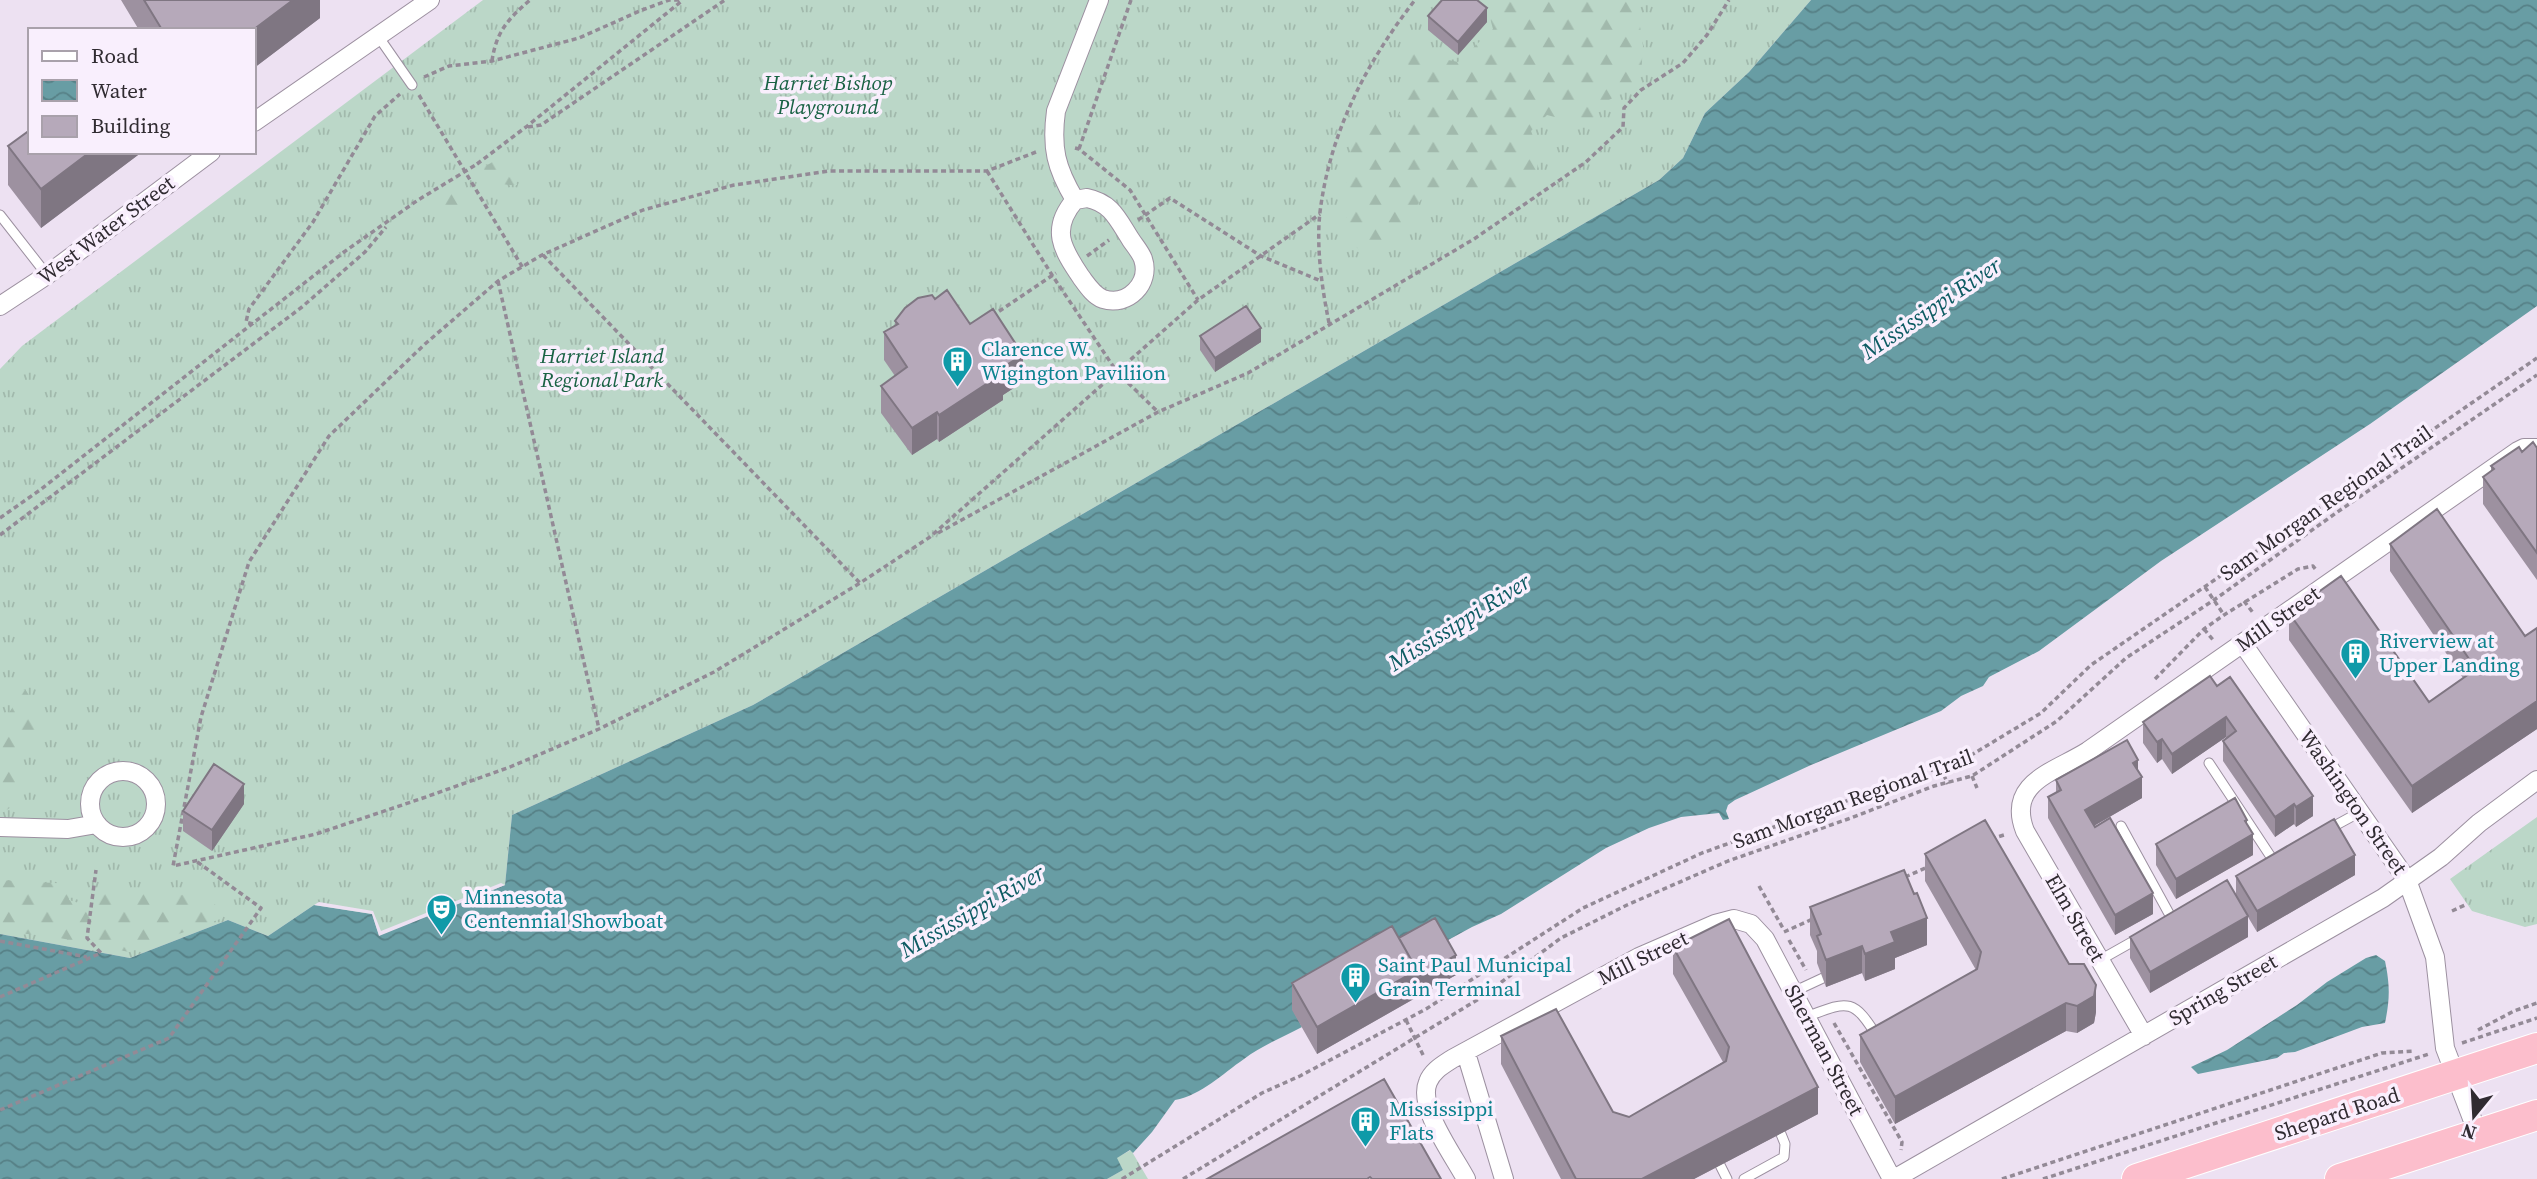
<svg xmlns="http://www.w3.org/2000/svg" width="2537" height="1179" font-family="'Source Serif 4',serif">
<defs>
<pattern id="grass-tufts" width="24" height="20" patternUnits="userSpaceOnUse" patternTransform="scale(1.75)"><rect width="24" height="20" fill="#bbd7c8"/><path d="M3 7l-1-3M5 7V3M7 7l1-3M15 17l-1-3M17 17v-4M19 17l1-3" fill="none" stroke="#a1b9ac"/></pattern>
<pattern id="forest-firs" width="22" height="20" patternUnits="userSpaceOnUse" patternTransform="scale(1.75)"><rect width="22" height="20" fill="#bbd7c8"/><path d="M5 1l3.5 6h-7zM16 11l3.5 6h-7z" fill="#a1b9ac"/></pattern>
<pattern id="water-waves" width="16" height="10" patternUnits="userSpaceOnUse" patternTransform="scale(1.75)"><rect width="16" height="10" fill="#689da4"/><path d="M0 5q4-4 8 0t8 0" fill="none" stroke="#568086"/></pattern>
</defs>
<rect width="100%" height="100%" fill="#ede1f2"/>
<path fill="url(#grass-tufts)" d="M483,0H1811L1749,72L1705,113L1683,158L1659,180L753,705L512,815L505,885L379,936L314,905L268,936L228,920L130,958L0,934V369L22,346Z
M2537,817V924L2525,927L2472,911L2450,879Z
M1131,1150L1148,1179H1107L1123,1170L1116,1158Z"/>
<path fill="url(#forest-firs)" d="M1489,0H1636L1643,46L1641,76L1630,89L1607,101L1594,118L1570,121L1547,115L1531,131C1539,152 1542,168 1529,188C1513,194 1502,189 1485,189C1464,189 1468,200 1442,188C1434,190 1425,193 1420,201C1408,219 1400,254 1372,254C1333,255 1347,161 1353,139C1355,132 1360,126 1364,120L1393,127L1403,106L1410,66L1393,53H1415L1458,62L1493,29L1486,3Z
M507,155L509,158L517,185C503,186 486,181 483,167Z
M458,183L462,205L458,220L442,209L435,198Z
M25,689L40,713L31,743L19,766L27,776L16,804L0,814V726Z
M0,880L72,884L69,900L82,904H94L99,887L185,895L196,889L218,907L223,918L129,952L55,937L0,931Z"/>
<path fill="url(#water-waves)" d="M1811,0H2537V306L2370,424L2161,561L2039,651L1989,677L1983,686L1961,696L1941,711L1811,765L1735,800L1728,805L1726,811L1729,819L1723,820L1719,813L1681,817L1649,828L1606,848L1501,914L1472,927L1439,945L1293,1010L1302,1027C1283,1037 1261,1046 1244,1059C1222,1074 1202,1095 1175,1100L1152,1132L1133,1153L1130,1150L1117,1158L1123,1170L1107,1179H0V934L130,958L228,920L268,936L314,905L372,914L379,935L505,885L512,815L753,705L1659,180L1683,158L1705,113L1749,72Z
M2376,955L2385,961C2390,985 2390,999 2385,1023L2362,1027L2295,1052L2284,1053L2277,1058L2198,1074L2191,1067L2227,1050L2297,1005L2327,982L2366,958Z"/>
<path fill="#ede1f2" d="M501,883L505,885L379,936L372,914L314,905L319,902L373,911L381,931Z"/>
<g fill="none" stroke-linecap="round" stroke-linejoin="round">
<defs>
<path id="service" d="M378,36L412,85
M0,215L47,275
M2209,763L2273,860
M2121,826L2172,919
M2327,830L2360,812
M2100,960L2139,938
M1793,992L1823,978
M1806,1017C1848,1001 1853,997 1878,1038
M1720,1165L1727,1179
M1744,1179L1784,1157L1785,1144L1781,1134"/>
<path id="minor" d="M254,122L430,0
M1087,198C1112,203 1118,220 1131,240C1135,246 1141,253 1143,259C1151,283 1128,307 1103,299C1093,295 1087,285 1081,277C1062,249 1050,229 1075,200Z
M1075,200C1056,168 1051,148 1056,111L1099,0
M0,306L47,275L211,152
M2243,644L2407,880L2435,957L2445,1048L2478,1134
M90 804a33 33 0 1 1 66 0a33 33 0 1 1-66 0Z
M0,827L68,829L97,824
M2144,1036L2025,831C2006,782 2055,772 2088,751L2518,451L2524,448H2537
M1466,1053L1504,1179
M1466,1179C1454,1156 1417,1107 1428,1082C1432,1071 1443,1065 1452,1059L1639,957L1715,924L1734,919L1751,924L1765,939L1892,1179
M1894,1179L2383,898L2441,857L2479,823L2537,780"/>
<path id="trunk" d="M2137,1179L2537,1048
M2340,1179L2537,1115"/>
</defs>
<use href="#service" stroke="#9c90a0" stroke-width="11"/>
<use href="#minor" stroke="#9c90a0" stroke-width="20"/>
<use href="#trunk" stroke="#fff" stroke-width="32"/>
<path stroke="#938a96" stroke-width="3.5" stroke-dasharray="5 3.5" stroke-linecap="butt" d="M492,61C496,32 508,19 530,0
M424,77L449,66L492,61L579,38L642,10L669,0H682
M419,95L523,268
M528,127L541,125L725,0
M1075,148L1079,149L1130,190L1198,300
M1079,149L1131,0
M1036,152L987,171H829L734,185L643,210L542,255L498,281L425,344L329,436L249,562L201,717L173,866L316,834L423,798L510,767L599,729L714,672L860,583L930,537L1198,300L1320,214
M477,164L526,127L683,0
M987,171L1052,275L1117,372L1158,412
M1138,220L1170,198L1261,256L1321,281
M543,255L860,583
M1087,256L1109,240
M498,281L599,729
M992,316L1056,273
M1329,323C1322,288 1316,248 1320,212C1330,132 1366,63 1415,0
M253,324L246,322L249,309L313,222L375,116L400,94
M0,518L40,490L344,252L418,200L456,177
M938,533L1158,412L1248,373L1474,239L1586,162L1623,127L1624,108L1641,90L1683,63L1707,35L1729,0
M0,535L302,307L365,252L386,227
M2205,587L2224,615
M2244,601L2254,614
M2204,629L2214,641
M2155,679L2204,629L2224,615L2298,569L2313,566L2316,570
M1940,767L1948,784
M1972,776L1977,788
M1991,839L2007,834
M1905,877L1930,866
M1759,886L1784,930
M2452,911L2467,904
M1784,932L1815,918
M1789,940L1806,970
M0,941L87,957
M0,997L101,953L87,938L96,870
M1406,1020L1424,1057
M1834,1023L1902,1142L1901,1150
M2478,1030L2514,1011L2537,1003
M2462,1043L2537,1018
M0,1110L169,1038L261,908L196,861
M1122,1179L1262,1093L1300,1076L1426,1009L1583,908L1702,853L1968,757L2041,713L2091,665L2537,358
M1183,1179L1477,1000L1561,938L1627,905L1728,861L1848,819L1934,786L1972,776L2057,721L2126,658L2214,600L2336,513L2537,375
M2002,1179L2382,1053L2414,1051
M2043,1179L2429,1054"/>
<use href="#service" stroke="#fff" stroke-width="9"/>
<use href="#minor" stroke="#fff" stroke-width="18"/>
<use href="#trunk" stroke="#fcbecc" stroke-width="30"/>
<path stroke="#938a96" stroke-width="3.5" stroke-dasharray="5 3.5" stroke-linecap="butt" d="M456,177L477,164"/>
</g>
<path fill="#9d91a0" d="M121,0H320V18L254,68V30H139Z
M1428,16L1487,22L1458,55L1428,30Z
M8,146L142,152L41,228L8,185Z
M935,299L970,324L1023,382L1003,395V400L939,442L937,439L912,455L881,413V386L895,376L884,360V332L895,326V321Z
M1200,336L1261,342L1215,372L1200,350Z
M2537,448V580L2483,504V477L2491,471V466L2522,452Z
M2390,544L2525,636L2537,628V729L2412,813L2289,640V613L2429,702L2463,678L2390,571Z
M2210,676L2313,816L2296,827L2294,824L2275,837L2223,761V741L2226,738V737L2172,774L2162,759L2157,763L2143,743V722Z
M2138,771L2142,798L2094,826L2153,914L2115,935L2048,818V797L2056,793V780Z
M244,804L212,851L183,831V811Z
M2247,825L2253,855L2176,899L2156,865V844Z
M1925,854L2096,1012L2094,1023L2077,1033L2066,1031L1895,1124L1860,1062V1035L1976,970L1925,881Z
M2355,875L2257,932L2248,917V937L2150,993L2130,958V937L2236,895V876Z
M1810,907L1927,945L1895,958V969L1865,981L1862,973L1826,987L1817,963V951L1810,935Z
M1399,938L1456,975L1317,1054L1292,1010V983Z
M1673,947L1818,1114L1694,1179H1561L1501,1064V1036L1613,1112L1629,1117L1723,1062L1673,974Z"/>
<path fill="#7f7682" d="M293,0H320V18L254,68V30Z
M1487,8V22L1458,55V42Z
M90,152H142L41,228V189Z
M1261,328V342L1215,372V358Z
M1023,355V382L1003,395V400L939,442V415L1000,369Z
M937,412V439L912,455V428Z
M2537,701V729L2412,813V786Z
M2226,717V737L2172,774V754Z
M2162,739V759L2157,763V742Z
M2138,760V780L2142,777V798L2085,831V810L2133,763Z
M244,784V804L212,851V830Z
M2313,796V816L2296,827V807Z
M2294,804V824L2275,837V817Z
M2247,820V838L2253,834V855L2176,899V879Z
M2355,855V875L2257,932V911Z
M2153,893V914L2115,935V915Z
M2248,916V937L2150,993V972Z
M1927,918V945L1895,958V969L1865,981V954L1891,932Z
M1862,946V973L1826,987V960Z
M1456,955V975L1417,997V977Z
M1417,970V997L1317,1054V1027Z
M2096,985V1012L2094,1023L2077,1033V1006Z
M2066,1003V1031L1895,1124V1097Z
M1818,1087V1114L1694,1179H1642Z"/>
<path fill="#b6a9ba" stroke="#7f7682" stroke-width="2" d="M144,0H293L253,30H159L161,28Z
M1442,0H1477L1487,8L1458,42L1428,16Z
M30,130V152H90L41,189L8,146Z
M947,290L970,324L993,309L1023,355L1000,369L1003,373L939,415L937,412L912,428L881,386L907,367L884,332L898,324L895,321L905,308L918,298L932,295L935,299Z
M1246,306L1261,328L1215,358L1200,336Z
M2533,442L2537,448V553L2483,477L2494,469L2491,466L2519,447L2522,452Z
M2437,509L2525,636L2537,628V701L2412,786L2289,613L2341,576L2429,702L2476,669L2390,544Z
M2210,676L2217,686L2230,677L2313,796L2296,807L2294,804L2275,817L2223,741L2236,731L2226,717L2172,754L2162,739L2157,742L2143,722Z
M2127,740L2138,760L2133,763L2142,777L2085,810L2095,827L2110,818L2153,893L2115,915L2048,797L2061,790L2056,780Z
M214,764L244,784L212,830L183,811Z
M2235,798L2247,820L2245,821L2253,834L2176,879L2156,844Z
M2334,819L2355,855L2257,911L2236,876Z
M1985,820L2069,964H2084L2096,985L2094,996L2077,1006L2066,1003L1895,1097L1860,1035L1977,969L1981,952L1925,854Z
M1904,870L1914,894L1917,893L1927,918L1891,932L1895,942L1865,954L1862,946L1826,960L1817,936L1821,934L1810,907Z
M2227,880L2248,916L2150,972L2130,937Z
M1435,918L1456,955L1417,977V970L1399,938Z
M1729,919L1818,1087L1642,1179H1576L1501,1036L1556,1009L1613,1112L1629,1117L1726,1061L1729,1047L1673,947Z
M1392,926L1417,970L1317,1027L1292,983Z
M1384,1079L1441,1179H1372L1370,1177L1367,1179H1207Z"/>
<defs>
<symbol id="building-pin" viewBox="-11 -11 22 30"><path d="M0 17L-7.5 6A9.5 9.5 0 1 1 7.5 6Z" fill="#0f9aa8" stroke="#f9effd"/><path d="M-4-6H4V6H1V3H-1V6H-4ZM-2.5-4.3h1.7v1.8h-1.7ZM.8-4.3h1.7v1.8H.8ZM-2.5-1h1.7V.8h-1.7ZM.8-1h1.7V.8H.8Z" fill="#fff"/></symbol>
<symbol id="theatre-pin" viewBox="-11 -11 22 30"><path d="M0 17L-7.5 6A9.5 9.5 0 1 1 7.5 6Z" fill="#0f9aa8" stroke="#f9effd"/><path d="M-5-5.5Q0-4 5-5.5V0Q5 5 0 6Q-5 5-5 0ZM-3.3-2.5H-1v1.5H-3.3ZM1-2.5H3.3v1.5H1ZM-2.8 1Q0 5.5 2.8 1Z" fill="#fff"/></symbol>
</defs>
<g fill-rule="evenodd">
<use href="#building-pin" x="940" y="344" width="35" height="47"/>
<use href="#building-pin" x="2338" y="636" width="35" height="47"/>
<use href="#theatre-pin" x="424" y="892" width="35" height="47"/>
<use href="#building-pin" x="1338" y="960" width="35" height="47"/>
<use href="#building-pin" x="1348" y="1104" width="35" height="47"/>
</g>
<g text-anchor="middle" stroke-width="7" stroke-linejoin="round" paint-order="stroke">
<g font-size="21" font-style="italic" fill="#196244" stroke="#f9effd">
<text x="828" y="90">Harriet Bishop<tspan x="828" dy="24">Playground</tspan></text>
<text x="602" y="363">Harriet Island<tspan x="602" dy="24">Regional Park</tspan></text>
</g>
<g font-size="21" fill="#302b31" stroke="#f9effd">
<text transform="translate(106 230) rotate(-37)" y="7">West Water Street</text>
<text transform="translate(2326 503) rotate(-35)" y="7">Sam Morgan Regional Trail</text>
<text transform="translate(2278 619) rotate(-35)" y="7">Mill Street</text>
<text transform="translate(1853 799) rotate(-20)" y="7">Sam Morgan Regional Trail</text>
<text transform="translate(2353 802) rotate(55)" y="7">Washington Street</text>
<text transform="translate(2075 918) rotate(60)" y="7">Elm Street</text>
<text transform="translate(1643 958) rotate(-26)" y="7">Mill Street</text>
<text transform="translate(2223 990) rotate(-30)" y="7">Spring Street</text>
<text transform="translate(1824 1050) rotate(62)" y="7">Sherman Street</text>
<text transform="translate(2337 1114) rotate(-18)" y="7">Shepard Road</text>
</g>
<g font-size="21" fill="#0d838f" stroke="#f9effd" text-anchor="start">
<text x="981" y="356">Clarence W.<tspan x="981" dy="24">Wigington Paviliion</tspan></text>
<text x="2379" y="648">Riverview at<tspan x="2379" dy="24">Upper Landing</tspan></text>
<text x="464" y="904">Minnesota<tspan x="464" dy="24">Centennial Showboat</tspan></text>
<text x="1378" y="972">Saint Paul Municipal<tspan x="1378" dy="24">Grain Terminal</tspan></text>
<text x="1389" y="1116">Mississippi<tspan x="1389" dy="24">Flats</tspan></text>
</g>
<g font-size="23" font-style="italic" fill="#0d5b63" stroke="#f9effd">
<text transform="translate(1931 308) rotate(-34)" y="8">Mississippi River</text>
<text transform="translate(1459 622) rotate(-32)" y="8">Mississippi River</text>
<text transform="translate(972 911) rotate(-30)" y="8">Mississippi River</text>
</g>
</g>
<rect x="28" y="28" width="228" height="126" fill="#f9effd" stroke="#a9a1ab" stroke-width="2"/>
<rect x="42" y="51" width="35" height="10" fill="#ffffff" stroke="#a9a1ab" stroke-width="2"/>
<text x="91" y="63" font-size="21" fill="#302b31">Road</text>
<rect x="42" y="80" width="35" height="21" fill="url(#water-waves)" stroke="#a9a1ab" stroke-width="2"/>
<text x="91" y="98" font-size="21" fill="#302b31">Water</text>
<rect x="42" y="116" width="35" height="21" fill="#b6a9ba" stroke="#a9a1ab" stroke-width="2"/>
<text x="91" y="133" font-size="21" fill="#302b31">Building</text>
<g transform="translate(2474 1116) rotate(198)" stroke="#f9effd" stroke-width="5" paint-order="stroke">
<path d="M0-5L12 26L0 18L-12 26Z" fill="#302b31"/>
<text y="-10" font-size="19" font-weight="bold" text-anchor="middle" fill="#302b31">N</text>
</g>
</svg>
